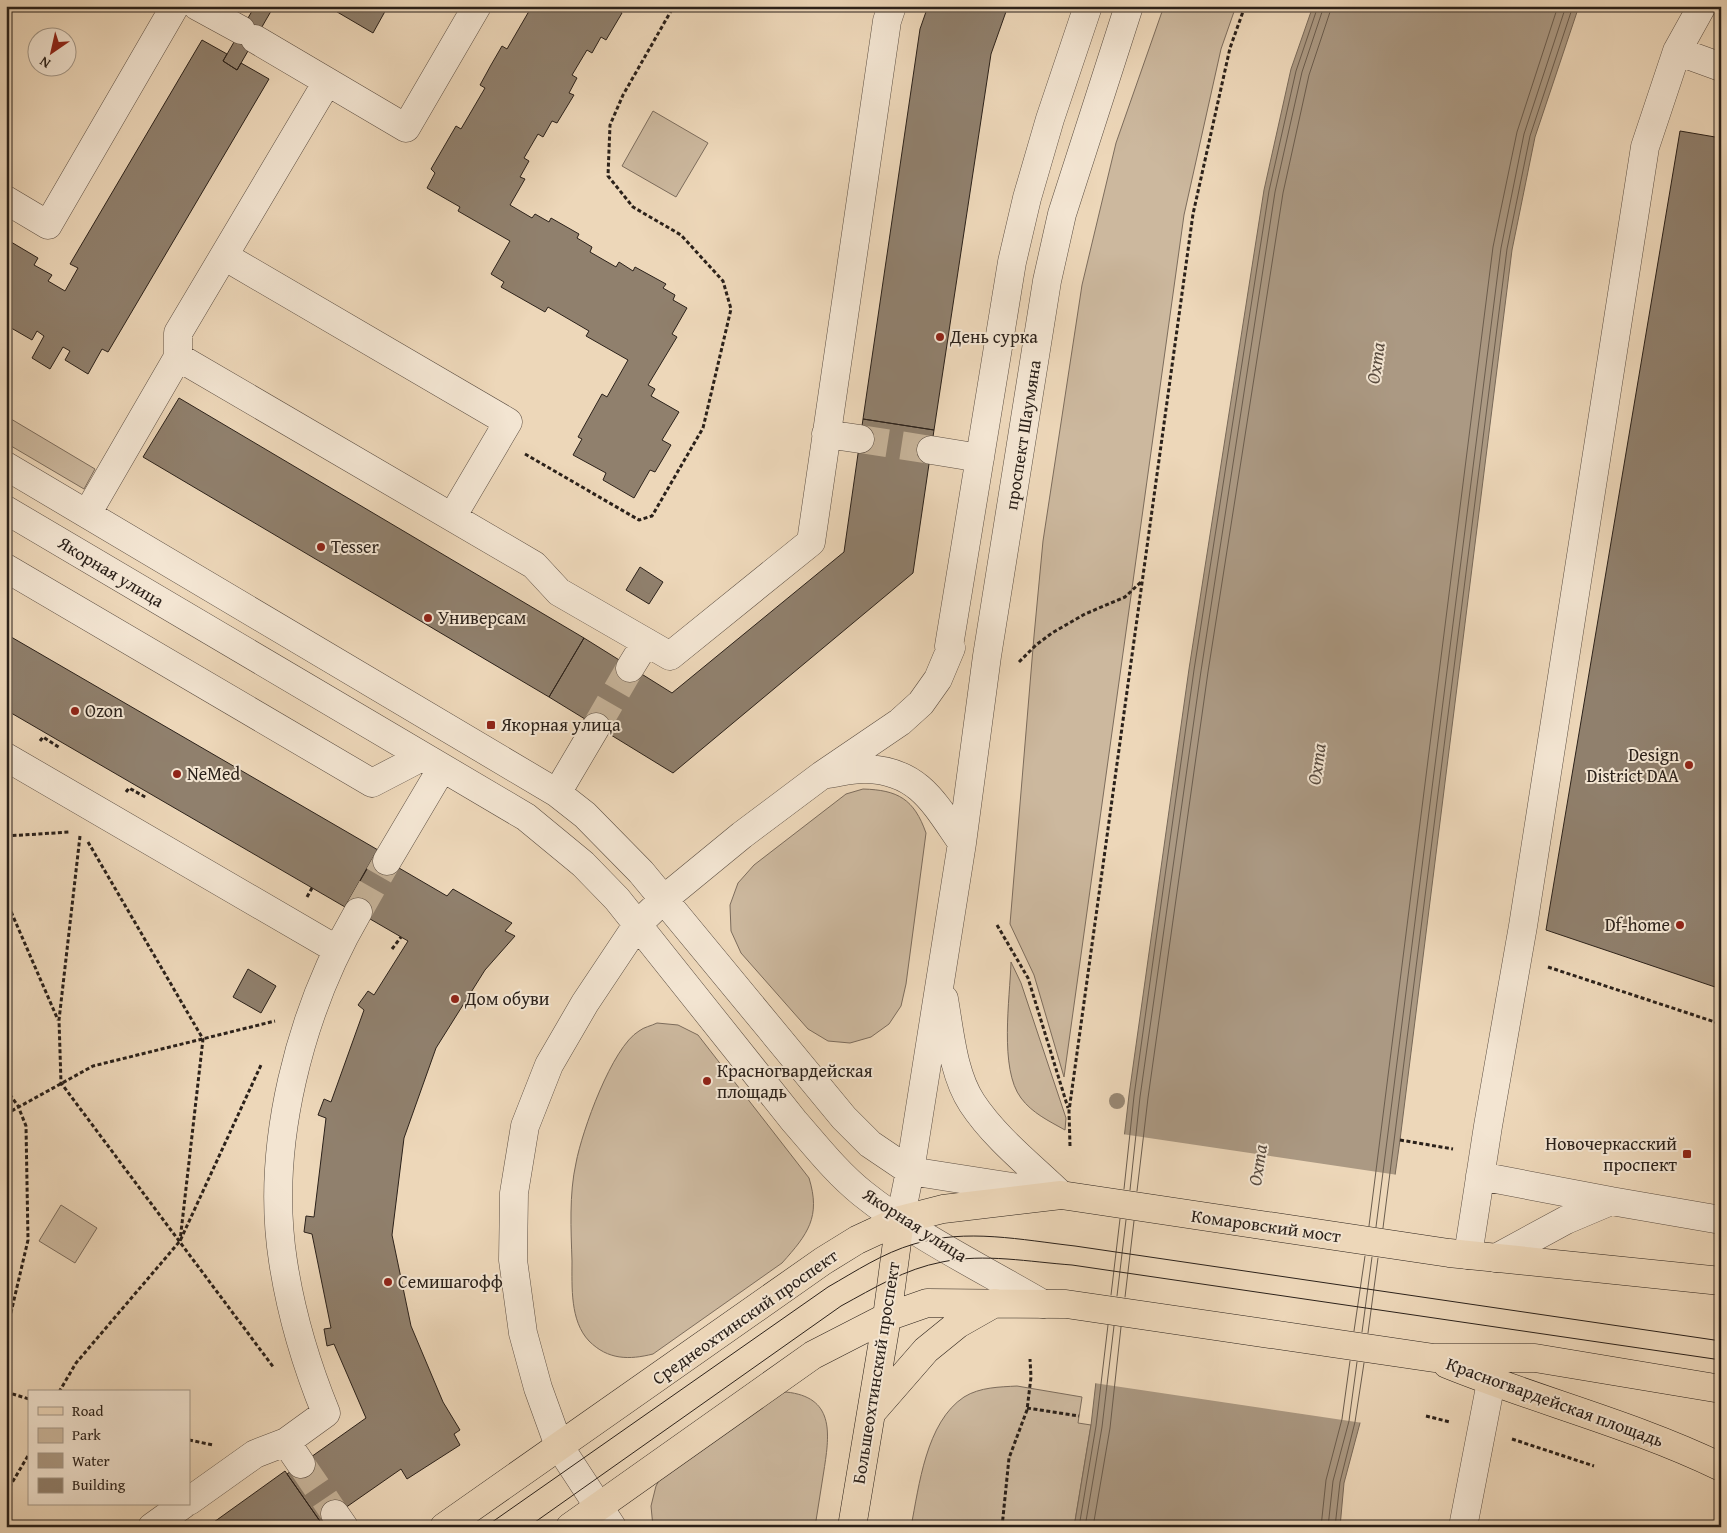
<svg xmlns="http://www.w3.org/2000/svg" width="1727" height="1533" font-family="'Gentium Book Plus',serif">
<rect width="100%" height="100%" fill="#edd7b9"/>
<filter id="stains"><feTurbulence type="fractalNoise" baseFrequency=".004" numOctaves="4"/><feColorMatrix values="0 0 0 0 .2 0 0 0 0 .09 0 0 0 0 .02 0 0 0 .5 -.17"/></filter>
<radialGradient id="worn" r=".72"><stop offset=".6" stop-color="#630" stop-opacity="0"/><stop offset="1" stop-color="#630" stop-opacity=".3"/></radialGradient>
<path fill="#ccb89e" stroke="#7c6c5c" d="M1164,6H1236L1221,49L1184,215L1064,1077L1034,975L1010,924L1034,636L1043,541L1082,285L1116,143Z
M653,111L708,143L676,197L622,166Z
M6,416L95,469L84,489L6,443Z
M863,789C898,790 914,799 926,833L906,984L901,1006L889,1024L871,1037L850,1043L828,1041L808,1029L741,953L731,931L730,905L738,883L754,865L846,794Z
M1011,962L1021,983L1066,1118L1065,1130C1049,1121 1032,1113 1021,1098C999,1069 1010,998 1011,962Z
M657,1023L678,1025L698,1035L809,1178C821,1217 808,1234 782,1263L653,1354C629,1360 608,1360 589,1341C570,1321 572,1287 572,1261C571,1230 569,1194 576,1163C582,1131 612,1047 639,1031C644,1027 651,1026 657,1023Z
M61,1205L97,1228L75,1263L39,1241Z
M1017,1386L1082,1397L1078,1423L1091,1425L1074,1527H911C919,1486 926,1422 964,1397C980,1387 1000,1387 1017,1386Z
M786,1392C834,1397 830,1432 824,1470C821,1489 818,1508 815,1527H653L651,1506L656,1486L667,1466L774,1395Z"/>
<path fill="#ab9983" stroke="#786959" d="M1313,6H1579L1535,137L1512,250L1400,1140L1360,1423L1344,1483L1340,1527H1074L1091,1425L1129,1095L1189,669L1264,190L1291,69Z"/>
<path fill="#edd7b9" d="M1122,1134L1398,1175L1363,1423L1094,1383Z"/>
<g fill="none" stroke-linecap="round" stroke-linejoin="round">
<path stroke="#6b5d4e" stroke-width="1" d="M1124,1189L1134,1096L1194,670L1269,191L1296,71L1318,6
M1130,1190L1140,1097L1201,671L1275,192L1302,72L1324,6
M1137,1191L1148,1098L1208,672L1283,193L1309,75L1332,6
M1369,1226L1493,247L1517,132L1558,6
M1376,1227L1501,248L1524,134L1566,6
M1383,1228L1507,249L1530,136L1573,6
M1111,1295L1120,1219
M1117,1296L1126,1220
M1125,1297L1134,1221
M1354,1331L1365,1256
M1362,1332L1372,1257
M1368,1333L1378,1258
M1079,1527L1096,1426L1108,1325
M1085,1527L1102,1427L1114,1326
M1093,1527L1110,1428L1121,1327
M1321,1527L1326,1480L1342,1419L1350,1361
M1328,1527L1333,1481L1349,1421L1357,1362
M1335,1527L1340,1482L1355,1422L1364,1363"/>
</g>
<path fill="#90806d" stroke="#2b211a" d="M255,6H274L237,70L223,61Z
M327,6H388L373,33Z
M532,6H619L617,9L622,13L606,40L601,37L592,53L587,50L572,75L577,78L569,93L574,95L557,123L552,121L543,137L538,134L524,158L529,161L520,177L525,179L510,205L532,218L535,214L549,222L551,218L579,234L577,238L592,247L590,252L616,267L619,262L633,271L635,267L666,284L663,288L675,295L673,300L687,308L672,334L677,337L648,385L655,389L651,396L679,412L662,440L671,445L655,472L650,470L634,498L603,480L606,473L573,455L582,439L578,437L602,394L607,397L628,360L586,336L589,331L548,307L545,312L501,287L504,282L491,274L510,241L458,211L460,207L427,188L435,173L431,169L456,126L461,129L485,88L480,85L491,65L502,46L507,49Z
M928,6H1008L991,54L934,430L863,419L920,29Z
M202,40L227,54L223,61L237,70L241,63L269,79L108,352L102,349L88,374L65,360L70,351L63,347L50,369L32,358L44,336L37,331L32,340L6,325V239L38,258L34,265L52,275L48,281L65,291L78,268L70,264Z
M1680,131L1721,138V989L1546,930Z
M179,398L584,638L549,697L143,457Z
M863,419L934,430L913,573L673,773L549,697L584,638L672,693L844,552Z
M640,567L663,582L649,604L626,590Z
M6,634L378,850L345,907L6,710Z
M375,854L447,896L453,889L512,923L505,931L515,936L485,970L436,1048L404,1138L392,1235L411,1326L443,1402L460,1430L454,1434L460,1445L407,1479L401,1469L322,1524L287,1474L366,1418L334,1344L327,1346L324,1329L331,1328L312,1234L304,1232L306,1216L314,1217L326,1118L318,1115L324,1099L331,1102L364,1010L358,1005L368,991L374,995L408,941L346,905Z
M248,969L276,986L261,1013L233,997Z
M285,1471L324,1527H207L253,1494Z"/>
<g fill="none" stroke-linecap="round" stroke-linejoin="round">
<path stroke="#c6b399" stroke-width="28" stroke-dasharray="28 14" stroke-linecap="butt" d="M860,439L931,450
M596,727L630,668
M358,912L387,861
M301,1464L335,1514"/>
<defs>
<path id="minor" d="M197,6L241,30
M255,39L406,128L477,6
M1677,51L1721,67
M6,200L48,225L175,6
M224,256L508,422L452,517
M178,357L534,565L559,592L670,656L811,542L887,21L892,6
M826,434L860,439
M931,450L980,458
M6,466L557,793L585,815L641,872L844,1118L870,1144L910,1171L1050,1193
M6,510L526,817L583,864L617,899L794,1121C816,1146 836,1172 862,1193C914,1235 985,1270 1043,1304
M87,514L178,357V333L327,82
M6,568L372,783L422,757
M630,668L646,642
M6,757L336,949
M828,774C841,772 854,768 867,769C919,771 935,804 962,843
M557,793L596,727
M387,861L442,768
M944,999C950,1033 953,1074 972,1103C995,1138 1031,1166 1061,1195
M1480,1176L1611,1201
M900,1220L910,1171L962,843L987,656L1047,281L1062,214L1129,6
M1468,1255L1488,1126L1523,926L1645,147L1677,51L1702,6
M1496,1258L1566,1220L1611,1201L1721,1220
M286,1442L301,1464
M189,1501L255,1454L286,1442L326,1413C306,1364 291,1314 283,1261C265,1146 300,1011 358,912
M335,1514L344,1527
M152,1527L184,1504
M612,1527L559,1446L538,1388L523,1333L513,1260L514,1193L525,1126L549,1065L585,1003L637,925L664,899L742,835L822,775L900,722L921,703L938,679L951,648L949,646L1012,262L1027,198L1050,119L1088,6
M1463,1527L1491,1382"/>
<path id="major" d="M1447,1364C1538,1401 1632,1424 1721,1467
M872,1412L926,1350L958,1324L995,1303
M444,1527L823,1261L857,1240L900,1220L943,1209L1061,1195L1449,1253L1721,1281
M570,1527L813,1355L887,1317L927,1303L1066,1304L1434,1358H1535L1721,1389
M852,1527L887,1317L900,1220"/>
</defs>
<use href="#minor" stroke="#5c4e42" stroke-width="29"/>
<use href="#major" stroke="#2b211a" stroke-width="29"/>
<path stroke="#2b211a" stroke-width="3" stroke-dasharray="4 2.5" stroke-linecap="butt" d="M525,454L639,520L652,516L703,428L731,309L723,281L681,235L633,207L608,176L610,125L623,95L671,11L672,6
M1019,662L1036,645L1052,633L1085,614L1125,597L1142,581
M40,741L43,737L60,748
M126,792L129,788L147,798
M6,836L70,832
M80,836L59,1020L61,1083L274,1368
M88,842L203,1039L180,1241
M307,897L312,888
M6,900L58,1020
M997,925L1028,978L1068,1108
M392,949L401,937
M1548,967L1721,1024
M6,1089L18,1106L26,1126L28,1240L6,1334
M6,1114L93,1066L275,1021
M1400,1140L1453,1149
M1070,1146L1069,1111L1193,214L1230,48L1245,6
M6,1392L29,1399
M59,1392L76,1363L180,1241L261,1065
M1027,1408L1079,1416
M1426,1416L1450,1422
M1512,1439L1594,1466
M189,1440L213,1445
M6,1493L29,1454
M1002,1527L1009,1458L1027,1410L1031,1377L1030,1359"/>
<use href="#minor" stroke="#f3e5d2" stroke-width="28"/>
<use href="#major" stroke="#edd7b9" stroke-width="28"/>
<path stroke="#2b211a" stroke-width="1" d="M485,1527L828,1287C856,1271 883,1253 914,1244C966,1228 1022,1240 1075,1246L1721,1341
M528,1527L841,1306C874,1288 905,1269 942,1262C984,1253 1030,1262 1072,1265L1721,1360"/>
</g>
<circle fill="#988874" cx="1117" cy="1101" r="8"/>
<g fill="#8f2418" stroke="#f3e5d2" stroke-width="2">
<circle cx="940" cy="337" r="5"/>
<circle cx="321" cy="547" r="5"/>
<circle cx="428" cy="618" r="5"/>
<circle cx="75" cy="711" r="5"/>
<rect x="486" y="720" width="10" height="10" rx="2.5"/>
<circle cx="1689" cy="765" r="5"/>
<circle cx="177" cy="774" r="5"/>
<circle cx="1680" cy="925" r="5"/>
<circle cx="455" cy="999" r="5"/>
<circle cx="707" cy="1081" r="5"/>
<rect x="1682" y="1149" width="10" height="10" rx="2.5"/>
<circle cx="388" cy="1282" r="5"/>
</g>
<g text-anchor="middle" stroke-width="4" stroke-linejoin="round" paint-order="stroke">
<g font-size="18" fill="#2b211a" stroke="#f3e5d2" text-anchor="start">
<text x="950" y="343">День сурка</text>
<text x="331" y="553">Tesser</text>
<text x="438" y="624">Универсам</text>
<text x="85" y="717">Ozon</text>
<text x="501" y="731">Якорная улица</text>
<text x="1679" y="761" text-anchor="end">Design<tspan x="1679" dy="21">District DAA</tspan></text>
<text x="187" y="780">NeMed</text>
<text x="1670" y="931" text-anchor="end">Df-home</text>
<text x="465" y="1005">Дом обуви</text>
<text x="717" y="1077">Красногвардейская<tspan x="717" dy="21">площадь</tspan></text>
<text x="1677" y="1150" text-anchor="end">Новочеркасский<tspan x="1677" dy="21">проспект</tspan></text>
<text x="398" y="1288">Семишагофф</text>
</g>
<g font-size="18" fill="#2b211a" stroke="#f3e5d2">
<text transform="translate(1023 435) rotate(-81)" y="6">проспект Шаумяна</text>
<text transform="translate(111 572) rotate(31)" y="6">Якорная улица</text>
<text transform="translate(915 1225) rotate(33)" y="6">Якорная улица</text>
<text transform="translate(1266 1226) rotate(8)" y="6">Комаровский мост</text>
<text transform="translate(745 1317) rotate(-35)" y="6">Среднеохтинский проспект</text>
<text transform="translate(876 1373) rotate(-81)" y="6">Большеохтинский проспект</text>
<text transform="translate(1555 1402) rotate(20)" y="6">Красногвардейская площадь</text>
</g>
<g font-size="19" font-style="italic" fill="#584b3f" stroke="#f3e5d2">
<text transform="translate(1375 363) rotate(-82)" y="7">Охта</text>
<text transform="translate(1316 764) rotate(-82)" y="7">Охта</text>
<text transform="translate(1257 1165) rotate(-81)" y="7">Охта</text>
</g>
</g>
<rect width="1727" height="1533" fill="none" stroke="#edd7b9" stroke-width="25"/>
<rect x="8" y="8" width="1712" height="1518" fill="none" stroke="#2b211a" stroke-width="2.5"/>
<rect x="12" y="12" width="1702" height="1508" fill="none" stroke="#2b211a"/>
<rect x="28" y="1390" width="162" height="115" fill="#f3e5d2" stroke="#a39788"/>
<rect x="38" y="1407" width="25" height="8" fill="#edd7b9" stroke="#a39788"/>
<text x="72" y="1416" font-size="15" fill="#2b211a">Road</text>
<rect x="38" y="1428" width="25" height="15" fill="#ccb89e" stroke="#a39788"/>
<text x="72" y="1440" font-size="15" fill="#2b211a">Park</text>
<rect x="38" y="1453" width="25" height="15" fill="#ab9983" stroke="#a39788"/>
<text x="72" y="1466" font-size="15" fill="#2b211a">Water</text>
<rect x="38" y="1478" width="25" height="15" fill="#90806d" stroke="#a39788"/>
<text x="72" y="1490" font-size="15" fill="#2b211a">Building</text>
<g transform="translate(52 52) rotate(214)"><circle r="24" fill="#f3e5d2" stroke="#a39788"/>
<path d="M0-4L9 19L0 12L-9 19Z" fill="#8f2418"/>
<text y="-8" font-size="14" font-weight="bold" text-anchor="middle" fill="#2b211a">N</text>
</g>
<rect width="100%" height="100%" filter="url(#stains)"/>
<rect width="100%" height="100%" fill="url(#worn)"/>
</svg>
